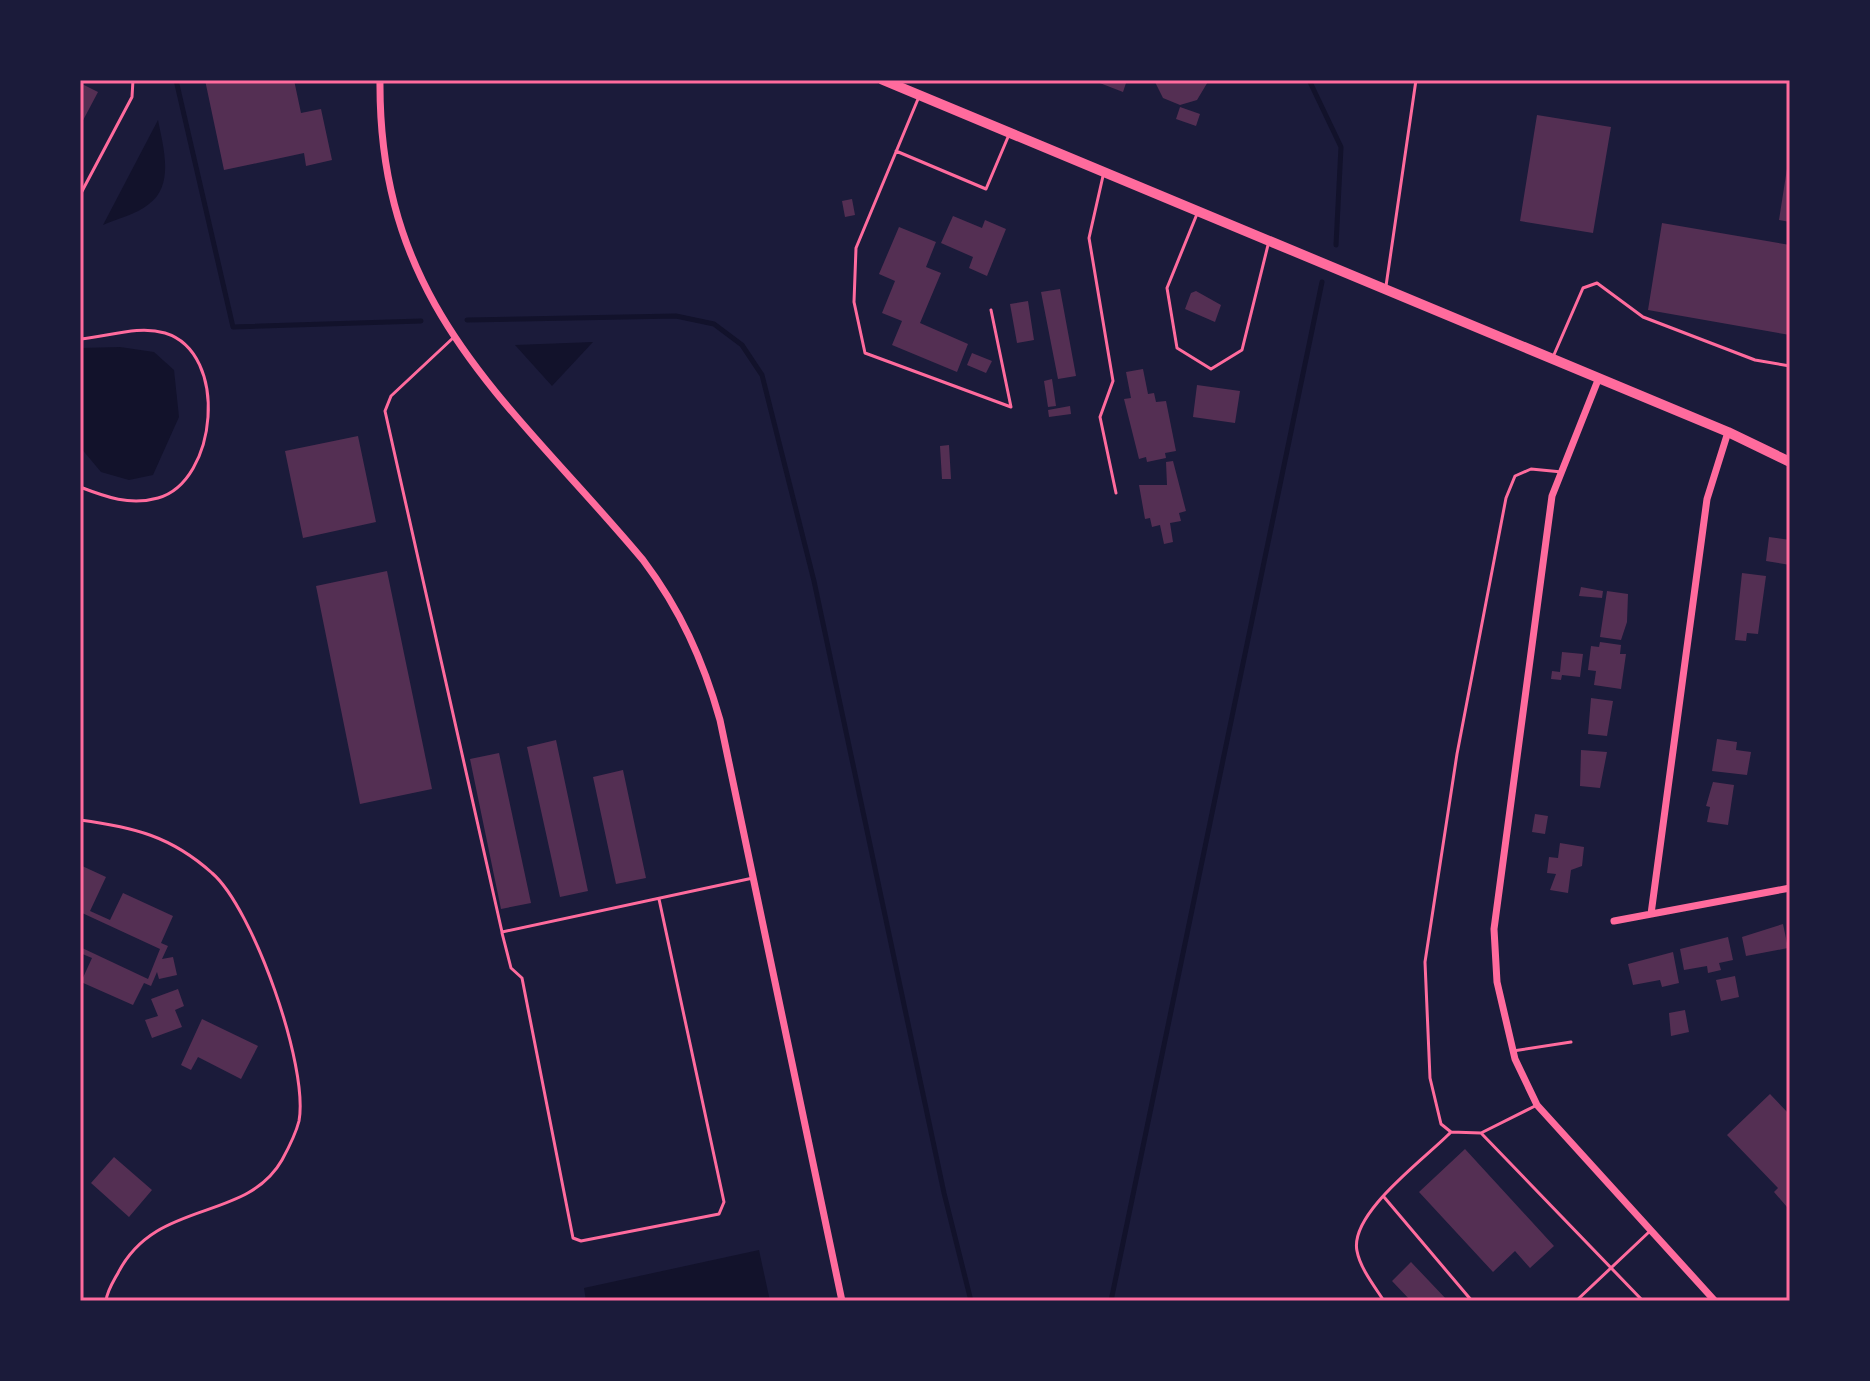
<svg xmlns="http://www.w3.org/2000/svg" width="1870" height="1381" font-family="'Asap Condensed',sans-serif">
<rect width="100%" height="100%" fill="#1b1b3a"/>
<path fill="#12122b" d="M158,120C163,146 175,185 149,204C137,214 117,219 103,225Z
M593,342L552,386L515,345Z
M120,347L154,352L174,370L179,417L153,475L129,480L101,472L80,447V348Z
M759,1250L770,1301H586L584,1288Z"/>
<g fill="none" stroke-linecap="round" stroke-linejoin="round">
<path stroke="#12122b" stroke-width="5" d="M176,80L233,327L421,321
M1309,80L1341,147L1336,245
M467,320L676,316L714,324L742,345L762,375L814,581L944,1193L971,1301
M1111,1301L1322,282"/>
</g>
<path fill="#542f53" d="M205,80H294L301,113L321,109L332,160L306,166L304,153L224,170Z
M1092,80H1127L1123,92Z
M1154,80H1209L1197,100L1180,105L1163,98Z
M80,83L98,92L80,126Z
M1180,107L1200,114L1196,126L1176,119Z
M1537,115L1611,127L1593,233L1520,221Z
M1788,162H1790V222L1779,220Z
M852,199L855,215L845,217L842,201Z
M953,216L982,228L985,220L1006,229L987,276L969,268L973,257L941,243Z
M1662,223L1790,245V335L1648,310Z
M899,227L936,242L926,267L941,273L920,323L968,344L957,372L892,345L902,321L882,313L895,281L879,274Z
M1060,289L1076,376L1058,379L1041,292Z
M1196,291L1221,305L1215,322L1185,309L1191,293Z
M1028,301L1034,340L1017,343L1010,304Z
M972,353L992,361L986,373L967,365Z
M1143,369L1148,394L1154,393L1156,402L1166,401L1176,451L1165,453L1166,458L1147,462L1146,457L1139,459L1124,399L1131,398L1126,372Z
M1052,379L1056,406L1048,407L1044,381Z
M1197,385L1240,391L1235,423L1193,417Z
M1070,406L1071,414L1049,417L1048,410Z
M358,436L376,522L303,538L285,451Z
M949,445L951,479H942L940,446Z
M1173,461L1186,511L1179,513L1181,521L1170,523L1173,542L1164,544L1160,525L1152,527L1150,518L1145,519L1139,485H1167L1166,462Z
M1769,537L1790,540V565L1766,561Z
M387,571L432,789L360,804L316,586Z
M1742,573L1766,576L1758,634L1747,633L1746,641L1735,640Z
M1581,587L1603,591L1602,598L1579,596Z
M1607,591L1628,594L1627,622L1621,640L1600,637Z
M1600,642L1621,645L1620,654H1626L1621,689L1594,685L1596,671L1588,670L1591,646L1599,647Z
M1562,652L1583,654L1580,677L1562,675L1561,680L1551,679L1552,671L1560,672Z
M1591,698L1613,701L1607,736L1588,734Z
M1717,739L1737,742L1736,750L1751,752L1747,775L1712,771Z
M556,740L588,891L560,897L527,747Z
M1581,750L1607,752L1600,788L1580,786Z
M499,753L531,903L501,909L470,759Z
M623,770L646,878L616,884L593,777Z
M1713,782L1734,785L1728,825L1707,822L1710,807L1706,806Z
M1535,814L1548,816L1545,834L1532,832Z
M1560,843L1584,847L1582,866L1571,870L1568,893L1550,890L1556,874L1547,873L1549,857L1558,858Z
M80,865L106,877L90,911L110,920L123,893L173,916L161,943L168,946L162,959L173,957L177,975L159,979L157,972L151,986L144,983L133,1005L81,982L92,958L80,953V947L148,979L160,949L80,912Z
M1783,924L1788,948L1746,956L1742,937Z
M1728,937L1733,960L1719,963L1721,970L1708,973L1707,966L1684,970L1680,949Z
M1673,952L1679,983L1662,987L1660,980L1633,985L1628,964Z
M1735,976L1739,997L1721,1001L1716,980Z
M178,989L184,1006L175,1010L182,1027L152,1038L145,1020L158,1016L151,999Z
M1685,1010L1689,1032L1671,1036L1669,1013Z
M202,1019L258,1046L241,1079L198,1057L191,1070L181,1065Z
M1770,1094L1790,1115V1204L1787,1207L1774,1192L1778,1188L1727,1135Z
M1465,1149L1554,1246L1530,1268L1515,1251L1493,1272L1419,1192Z
M114,1157L152,1190L129,1217L91,1183Z
M1411,1262L1448,1301H1411L1392,1281Z"/>
<g fill="none" stroke-linecap="round" stroke-linejoin="round">
<path stroke="#ff6b9d" stroke-width="3" d="M80,339C108,337 137,325 165,333C230,353 217,482 158,498C130,506 106,497 80,487"/>
<path stroke="#ff6b9d" stroke-width="3" d="M918,99L856,248L854,302L865,353L1011,407L991,310
M896,151L986,189L1008,137
M1103,176L1089,238L1113,381L1100,417L1116,493
M80,195L132,97L133,80
M1197,214L1167,288L1177,348L1211,369L1242,350L1268,245
M1386,286L1416,80
M453,338L391,396L385,411L502,932L753,878
M1553,357L1583,288L1597,283L1643,317L1755,360L1790,366
M80,820C133,827 171,836 212,873C253,908 309,1067 299,1121C296,1133 288,1149 282,1160C246,1223 156,1198 118,1273C113,1282 107,1291 106,1301
M502,933L511,968L522,978L573,1238L581,1241L719,1214L724,1202L659,899
M1513,1051L1571,1042
M1537,1105L1481,1133L1643,1301
M1481,1133L1451,1132L1441,1124L1430,1078L1425,962L1457,754L1506,498L1515,476L1531,469L1562,472
M1384,1197L1472,1301
M1384,1301C1375,1287 1360,1268 1357,1251C1349,1213 1426,1158 1451,1132
M1576,1301L1649,1232"/>
<path stroke="#ff6b9d" stroke-width="7" d="M380,80C378,308 510,401 643,560C680,609 703,660 720,720L842,1301
M1598,380L1552,496L1494,929L1497,982L1515,1059L1537,1105L1715,1301
M1651,914L1707,499L1728,432
M1614,921L1790,888"/>
<path stroke="#ff6b9d" stroke-width="10" d="M883,80L1728,432L1790,462"/>
</g>
<rect width="1870" height="1381" fill="none" stroke="#1b1b3a" stroke-width="164"/>
<rect x="82" y="82" width="1706" height="1217" fill="none" stroke="#ff6b9d" stroke-width="3"/>
</svg>
